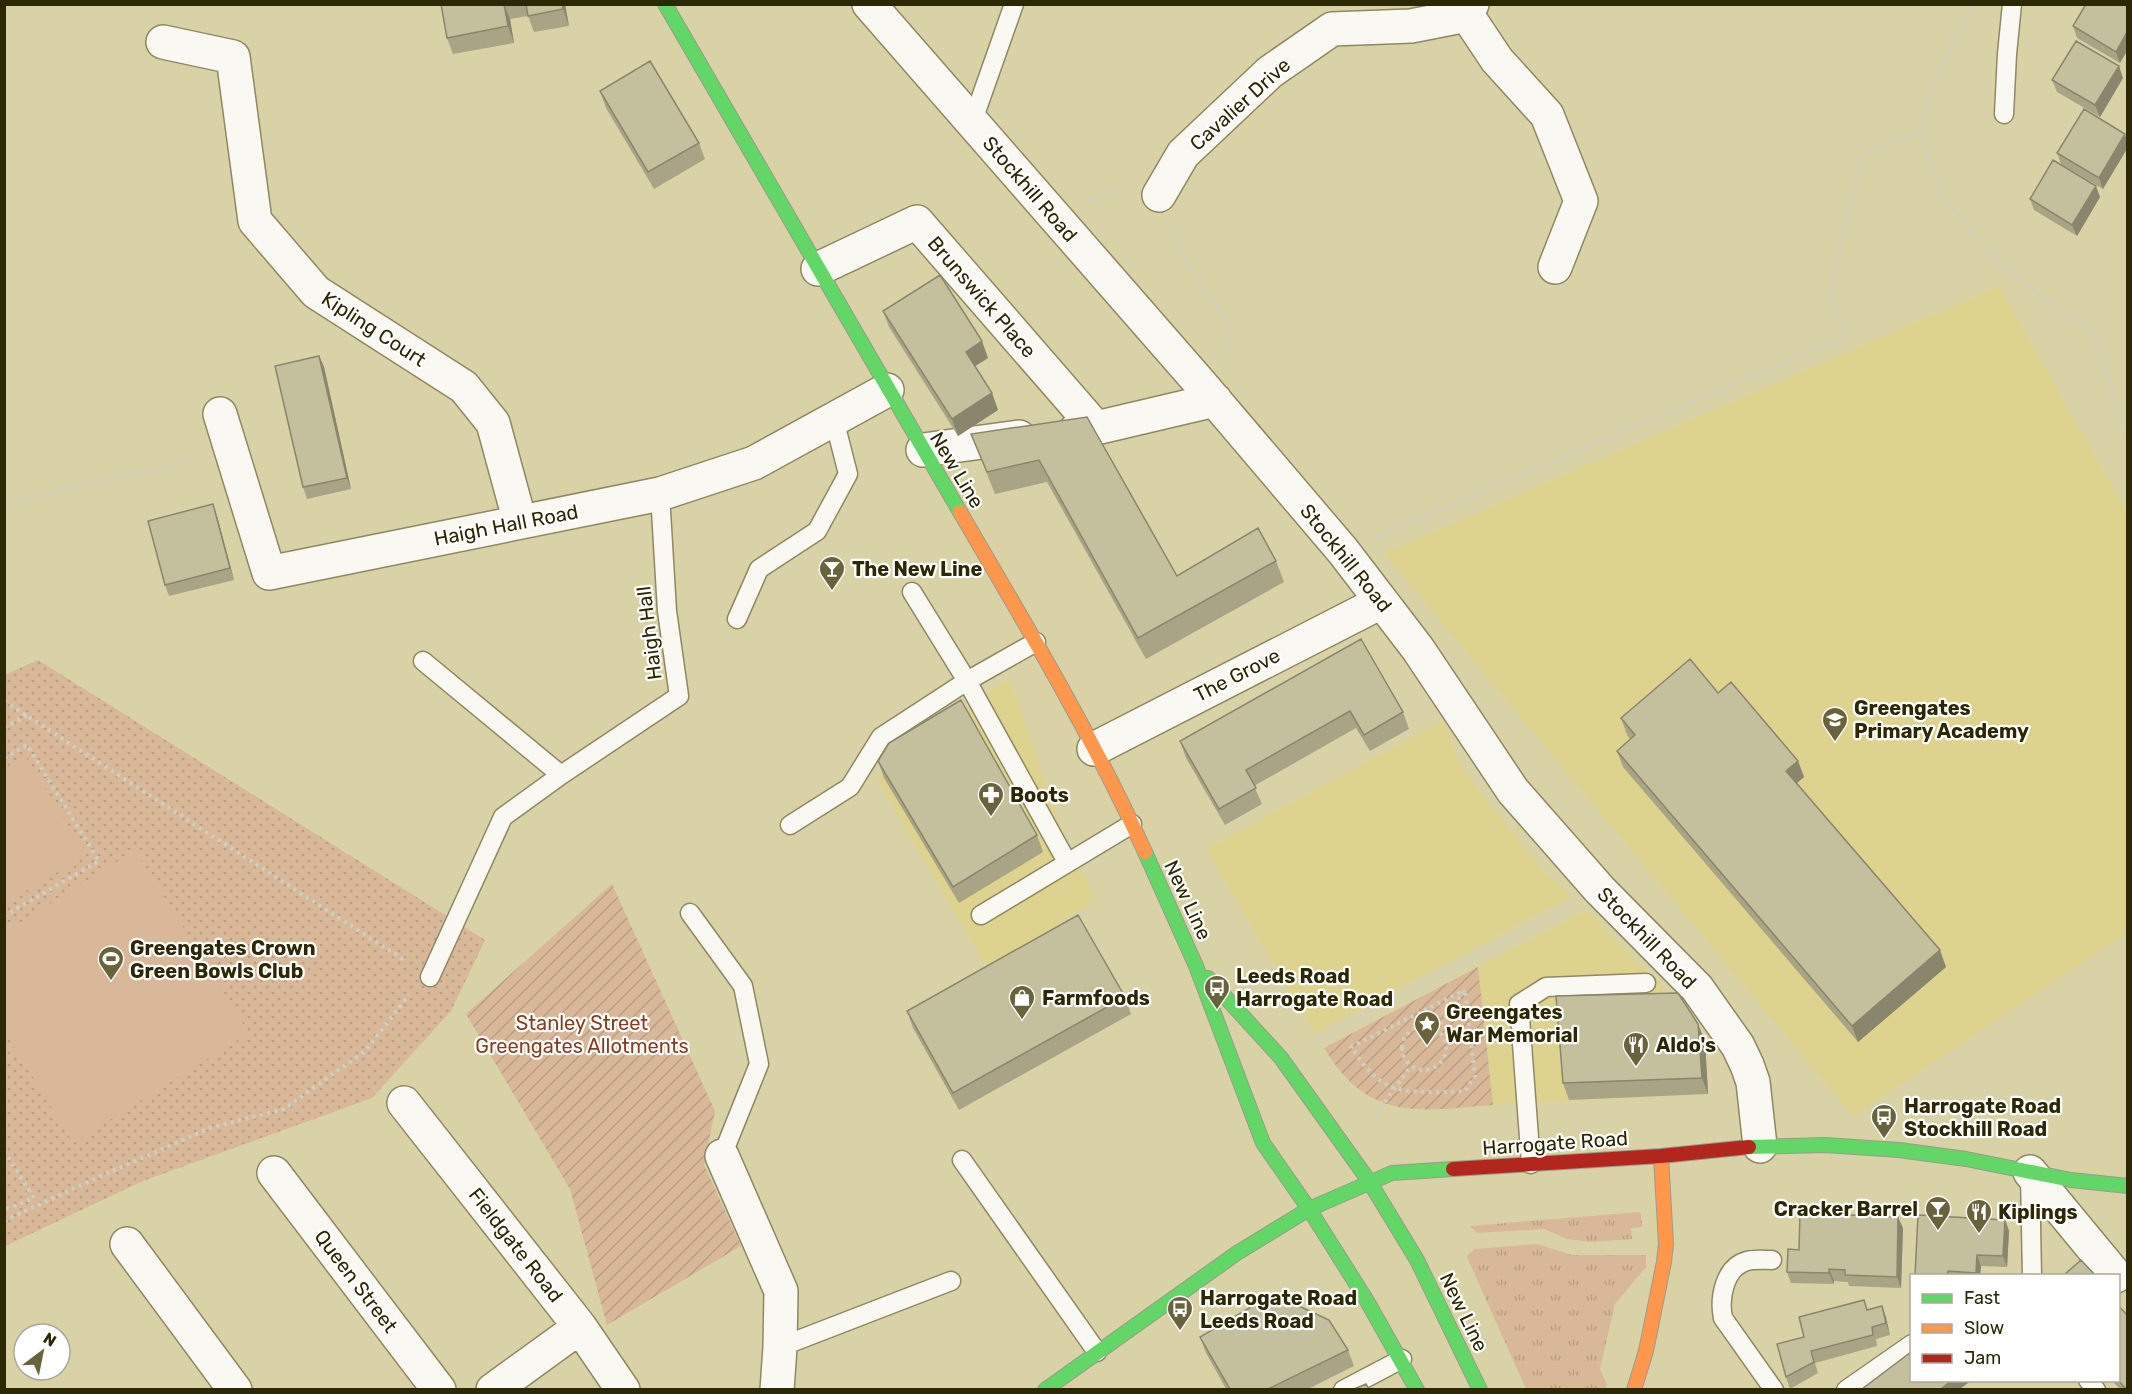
<svg xmlns="http://www.w3.org/2000/svg" width="2132" height="1394" font-family="Rubik,sans-serif">
<defs>
<pattern id="grass-tufts" width="24" height="20" patternUnits="userSpaceOnUse" patternTransform="scale(1.5)"><rect width="24" height="20" fill="#d8b899"/><path d="M3 7l-1-3M5 7V3M7 7l1-3M15 17l-1-3M17 17v-4M19 17l1-3" fill="none" stroke="#ba9e82"/></pattern>
<pattern id="park-dots" width="8" height="8" patternUnits="userSpaceOnUse" patternTransform="scale(1.5)"><rect width="8" height="8" fill="#d8b899"/><path d="M2 2h.1M6 6h.1" fill="none" stroke="#ba9e82" stroke-width="1.8" stroke-linecap="round"/></pattern>
<pattern id="garden-furrows" width="10" height="10" patternUnits="userSpaceOnUse" patternTransform="scale(1.5)"><rect width="10" height="10" fill="#d8b899"/><path d="M-1 1l2-2M0 10L10 0M9 11l2-2" fill="none" stroke="#ba9e82"/></pattern>
</defs>
<rect width="100%" height="100%" fill="#d9d2a6"/>
<path fill="#ded38e" d="M1999,286L2127,512V933L1853,1116L1384,553Z
M1010,679L1061,828L1095,899L989,971L877,779L892,753Z
M1444,720L1462,769L1540,867L1572,896L1314,1033L1206,849Z
M1587,910L1684,1009L1705,1041L1708,1094L1493,1105L1478,967Z"/>
<path fill="url(#grass-tufts)" d="M1638,1212L1641,1214L1642,1227L1631,1228L1632,1239L1590,1242L1567,1239L1544,1229L1477,1233L1470,1226Z
M1537,1244L1572,1255H1646V1267L1615,1304L1600,1369L1607,1385L1605,1389H1526L1467,1257L1474,1249Z"/>
<path fill="url(#park-dots)" d="M38,660L485,940L451,1011L372,1098L143,1181L5,1246L4,675Z"/>
<path fill="url(#garden-furrows)" d="M612,884L715,1111L704,1165L741,1246L607,1325L570,1189L466,1014Z
M1478,967L1493,1105C1435,1109 1382,1122 1340,1071C1334,1064 1329,1055 1324,1048Z"/>
<path fill="#d8b899" d="M25,755L86,855L5,904V768Z
M135,850L249,1033L73,1143L5,1032V932Z"/>
<g fill="none" stroke-linecap="round" stroke-linejoin="round">
<defs>
<path id="lane" d="M2004,114L2007,54L2012,4
M972,123L1014,4
M912,592L967,681L1067,862
M737,619L759,569L817,531L848,474L834,419
M423,661L561,775
M790,825L850,787L881,737L967,681L1036,642
M690,913L743,986L759,1064L722,1156
M981,915L1132,824
M430,977L503,817L561,775L679,696L667,611L660,494
M962,1160L1097,1352
M1531,1164L1519,1004L1546,987L1646,983
M2030,1174L2032,1276
M1772,1260C1764,1260 1755,1259 1747,1261C1724,1267 1719,1299 1723,1318L1774,1390
M780,1347L951,1281
M2088,1380L2096,1390
M1343,1390L1402,1359
M1846,1390L1912,1344"/>
<path id="street" d="M869,4L1200,383L1343,551L1418,649L1513,791L1600,890L1697,988L1738,1046L1747,1065L1753,1082L1760,1146
M1467,15L1497,60L1547,115L1581,201L1555,267
M163,42L233,57L255,221L316,292L464,387L493,423L520,522
M1159,195L1183,154L1270,72L1332,29L1411,26L1467,15L1472,4
M818,269L917,222L1096,428
M220,414L269,573L660,494L754,463L887,390
M1076,430L1096,428L1215,400
M923,450L1019,437
M1094,749L1381,602
M404,1103L580,1327L623,1390
M722,1156L781,1291L780,1347L777,1390
M2030,1172L2116,1276
M274,1173L439,1390
M127,1244L235,1390
M493,1390L580,1327"/>
<path id="fast" d="M665,4L960,512
M1145,852L1196,966L1263,1143L1309,1209L1367,1301L1417,1390
M1208,978L1281,1058L1369,1181L1417,1260L1480,1390
M1749,1147L1825,1145L1899,1150L1966,1159L2071,1180L2128,1186
M1045,1390L1237,1253L1309,1209L1392,1173L1453,1169"/>
<path id="slow" d="M960,512C1025,623 1092,735 1145,852
M1634,1390L1646,1351L1664,1262L1666,1244L1661,1156"/>
<path id="jam" d="M1453,1169L1661,1156L1749,1147"/>
</defs>
<use href="#lane" stroke="#8e8863" stroke-width="21"/>
<use href="#street" stroke="#8e8863" stroke-width="36"/>
<use href="#fast" stroke="#9c9a8c" stroke-width="16"/>
<use href="#slow" stroke="#9c9a8c" stroke-width="16"/>
<use href="#jam" stroke="#9c9a8c" stroke-width="16"/>
<path stroke="#d1cfc1" stroke-width="4" stroke-dasharray="3 4.5" stroke-linecap="butt" d="M1973,4L1941,66L1918,132L1941,195L1998,263L2093,334L2128,440
M1087,201L1115,191L1126,192
M1171,228C1183,262 1206,291 1228,321L1226,356
M4,502L197,460
M1376,537L1845,337L1831,293L1845,220L1864,154L1918,132
M4,701L407,962
M4,727L27,716
M4,758L27,745L99,861L4,916
M1402 1048a22 22 0 1 1 44 0a22 22 0 1 1-44 0Z
M1436,1030L1465,990L1475,1076L1465,1091C1446,1092 1414,1094 1395,1088C1375,1082 1362,1063 1351,1047L1465,990
M1314,1043L1567,908
M1376,1114L1411,1066
M4,1151L34,1198L4,1210
M4,1221L99,1177L210,1128L284,1109L365,1051L409,995"/>
<use href="#lane" stroke="#f9f8f2" stroke-width="18"/>
<use href="#street" stroke="#f9f8f2" stroke-width="33"/>
<use href="#fast" stroke="#63d668" stroke-width="14"/>
<use href="#slow" stroke="#ff974d" stroke-width="14"/>
<use href="#jam" stroke="#b3261e" stroke-width="14"/>
</g>
<path fill="#a9a486" d="M441,4H567L565,5L569,26L534,32L528,16L510,19L514,43L453,54L447,38Z
M2124,4L2120,63L2077,38L2073,26Z
M2123,78L2100,117L2057,92L2052,80Z
M600,91L699,143L705,159L654,189L606,108Z
M2125,134L2103,189L2061,164L2057,153Z
M2100,197L2077,236L2034,210L2030,199Z
M883,311L988,358L975,366L992,393L998,410L958,436L889,327Z
M319,356L324,367L351,489L307,499L303,487Z
M1087,417L1177,576L1276,561L1284,582L1146,659L1047,482L995,494L971,434Z
M217,516L234,580L169,596L165,585Z
M1361,639L1403,712L1409,729L1370,751L1356,728L1254,786L1262,804L1225,825L1186,758L1180,741Z
M1718,693L1798,761L1804,777L1797,783L1946,967L1858,1042L1623,767L1617,751L1630,739L1627,735L1621,718Z
M878,761L1037,835L1043,852L959,903L884,778Z
M1125,997L1131,1014L959,1110L913,1028L907,1011Z
M1705,1041L1708,1094L1569,1100L1563,1083Z
M2005,1220L2009,1231L2007,1267L1981,1266L1980,1275H1915Z
M1903,1228L1901,1288L1849,1286L1848,1282L1834,1281V1284L1791,1283L1787,1272L1799,1250Z
M1882,1306L1890,1335L1876,1339L1877,1346L1815,1363L1818,1373L1790,1389L1786,1377L1804,1337L1868,1309Z
M1200,1337L1348,1350L1354,1366L1308,1389H1226L1206,1353Z
M2111,1380H2118L2127,1389H2120Z"/>
<path fill="#89866d" d="M504,4L510,19L514,43L508,26Z
M562,4H565L569,26L563,9Z
M2127,32V51L2120,63L2116,52Z
M2119,66L2123,78L2100,117L2095,105Z
M2125,134L2127,141V149L2103,189L2099,178Z
M2096,186L2100,197L2077,236L2072,225Z
M982,341L988,358L972,368L966,352Z
M319,356L324,367L351,489L347,478Z
M992,393L998,410L958,436L952,419Z
M213,504L217,516L234,580L230,568Z
M1798,761L1804,777L1792,787L1786,771Z
M1940,950L1946,967L1858,1042L1852,1026Z
M1698,1024L1705,1041L1708,1094L1702,1078Z
M1898,1217L1903,1228L1901,1288L1897,1277Z
M2005,1220L2009,1231L2007,1267L2003,1256Z
M1977,1255L1981,1266L1980,1275H1977L1976,1273Z
M1829,1269L1834,1281V1284L1829,1273Z
M1882,1306L1886,1317L1890,1335L1886,1323Z
M1952,1380H1972L1960,1389H1941Z"/>
<path fill="#c4bf9c" stroke="#89866d" stroke-width="1.5" d="M441,4H504L508,26L447,38Z
M526,4H562L563,9L528,16Z
M2086,4H2124L2127,7V32L2116,52L2073,26Z
M2076,41L2119,66L2095,105L2052,80Z
M650,61L699,143L648,172L600,91Z
M2084,109L2125,134L2099,178L2057,153Z
M2053,160L2096,186L2072,225L2030,199Z
M940,275L982,341L966,352L992,393L952,419L883,311Z
M319,356L347,478L303,487L275,366Z
M1087,417L1177,576L1258,528L1276,561L1138,638L1039,460L987,472L971,434Z
M213,504L230,568L165,585L148,521Z
M1361,639L1403,712L1364,735L1350,711L1246,770L1256,788L1219,809L1180,741Z
M1690,659L1718,693L1731,682L1798,761L1786,771L1940,950L1852,1026L1617,751L1635,735L1621,718Z
M961,700L1037,835L953,887L878,761L889,743Z
M1078,915L1125,997L953,1093L907,1011Z
M1678,993L1698,1024L1702,1078L1563,1083L1556,996Z
M1800,1213L1898,1217L1897,1277L1845,1275V1270L1829,1269V1273L1787,1272L1788,1249L1799,1250Z
M1918,1215L2005,1220L2003,1256L1977,1255L1976,1273L1948,1271L1947,1275H1915Z
M2081,1260L2095,1275H2064Z
M1273,1294L1329,1320L1348,1350L1268,1389H1230L1200,1337Z
M1864,1300L1867,1310L1882,1306L1886,1323L1872,1327L1873,1335L1811,1351L1814,1362L1786,1377L1777,1344L1804,1337L1799,1317Z
M2118,1305L2127,1315V1389H2126L2118,1380Z
M1911,1352V1380H1952L1941,1389H1862Z
M1366,1384L1369,1389H1354Z"/>
<defs>
<symbol id="bar-pin" viewBox="-11 -11 22 30"><path d="M0 17L-7.5 6A9.5 9.5 0 1 1 7.5 6Z" fill="#69633d" stroke="#fff"/><path d="M-6-5H6L.8 .8V4.5H3.5V6h-7V4.5H-.8V.8Z" fill="#fff"/></symbol>
<symbol id="school-pin" viewBox="-11 -11 22 30"><path d="M0 17L-7.5 6A9.5 9.5 0 1 1 7.5 6Z" fill="#69633d" stroke="#fff"/><path d="M0-5L7-2L0 1L-7-2ZM-4 1L0 2.5L4 1V4Q0 6-4 4Z" fill="#fff"/></symbol>
<symbol id="pharmacy-pin" viewBox="-11 -11 22 30"><path d="M0 17L-7.5 6A9.5 9.5 0 1 1 7.5 6Z" fill="#69633d" stroke="#fff"/><path d="M-2-6h4v4h4v4h-4v4h-4v-4h-4v-4h4Z" fill="#fff"/></symbol>
<symbol id="stadium-pin" viewBox="-11 -11 22 30"><path d="M0 17L-7.5 6A9.5 9.5 0 1 1 7.5 6Z" fill="#69633d" stroke="#fff"/><path d="M0-5a6.5 5 0 1 0 0 10a6.5 5 0 1 0 0-10ZM-3.5-1.8h7v3.6h-7Z" fill="#fff"/></symbol>
<symbol id="bus-pin" viewBox="-11 -11 22 30"><path d="M0 17L-7.5 6A9.5 9.5 0 1 1 7.5 6Z" fill="#69633d" stroke="#fff"/><path d="M-5-6H5V4H4V6H2V4H-2V6H-4V4H-5ZM-3.5-4V0h7V-4ZM-3.5 1.2v1.5H-2V1.2ZM2 1.2v1.5H3.5V1.2Z" fill="#fff"/></symbol>
<symbol id="shop-pin" viewBox="-11 -11 22 30"><path d="M0 17L-7.5 6A9.5 9.5 0 1 1 7.5 6Z" fill="#69633d" stroke="#fff"/><path d="M-5-2.5h2.3a2.7 3.5 0 0 1 5.4 0H5L5.5 6h-11ZM-1.5-2.5h3a1.5 2.3 0 0 0-3 0Z" fill="#fff"/></symbol>
<symbol id="sight-pin" viewBox="-11 -11 22 30"><path d="M0 17L-7.5 6A9.5 9.5 0 1 1 7.5 6Z" fill="#69633d" stroke="#fff"/><path d="M0-6L1.8-2.2L6-1.7L2.9 1.2L3.7 5.4L0 3.3L-3.7 5.4L-2.9 1.2L-6-1.7L-1.8-2.2Z" fill="#fff"/></symbol>
<symbol id="restaurant-pin" viewBox="-11 -11 22 30"><path d="M0 17L-7.5 6A9.5 9.5 0 1 1 7.5 6Z" fill="#69633d" stroke="#fff"/><path d="M-5-6h1v4h1v-4h1v4h1v-4h1v5L-1.5 .5V6h-2V.5L-5-1ZM5-6V6H3V1.5H1.5Q1.5-4 5-6Z" fill="#fff"/></symbol>
</defs>
<g fill-rule="evenodd">
<use href="#bar-pin" x="817" y="554" width="30" height="40"/>
<use href="#school-pin" x="1820" y="705" width="30" height="40"/>
<use href="#pharmacy-pin" x="976" y="780" width="30" height="40"/>
<use href="#stadium-pin" x="96" y="944" width="30" height="40"/>
<use href="#bus-pin" x="1202" y="973" width="30" height="40"/>
<use href="#shop-pin" x="1007" y="983" width="30" height="40"/>
<use href="#sight-pin" x="1412" y="1009" width="30" height="40"/>
<use href="#restaurant-pin" x="1621" y="1030" width="30" height="40"/>
<use href="#bus-pin" x="1869" y="1102" width="30" height="40"/>
<use href="#bar-pin" x="1923" y="1194" width="30" height="40"/>
<use href="#restaurant-pin" x="1964" y="1197" width="30" height="40"/>
<use href="#bus-pin" x="1165" y="1294" width="30" height="40"/>
</g>
<g text-anchor="middle" stroke-width="4.5" stroke-linejoin="round" paint-order="stroke">
<g font-size="20" fill="#2c2705" stroke="#fff">
<text transform="translate(1240 104) rotate(-42)" y="7">Cavalier Drive</text>
<text transform="translate(1030 189) rotate(49)" y="7">Stockhill Road</text>
<text transform="translate(982 297) rotate(49)" y="7">Brunswick Place</text>
<text transform="translate(374 329) rotate(33)" y="7">Kipling Court</text>
<text transform="translate(957 470) rotate(59)" y="7">New Line</text>
<text transform="translate(506 525) rotate(-11)" y="7">Haigh Hall Road</text>
<text transform="translate(1346 558) rotate(51)" y="7">Stockhill Road</text>
<text transform="translate(649 633) rotate(-97)" y="7">Haigh Hall</text>
<text transform="translate(1237 675) rotate(-27)" y="7">The Grove</text>
<text transform="translate(1188 900) rotate(65)" y="7">New Line</text>
<text transform="translate(1647 938) rotate(46)" y="7">Stockhill Road</text>
<text transform="translate(1555 1143) rotate(-4)" y="7">Harrogate Road</text>
<text transform="translate(516 1245) rotate(52)" y="7">Fieldgate Road</text>
<text transform="translate(356 1281) rotate(53)" y="7">Queen Street</text>
<text transform="translate(1464 1312) rotate(64)" y="7">New Line</text>
</g>
<g font-size="20" font-weight="bold" fill="#2c2705" stroke="#fff" text-anchor="start">
<text x="852" y="576">The New Line</text>
<text x="1854" y="715">Greengates<tspan x="1854" dy="23">Primary Academy</tspan></text>
<text x="1010" y="802">Boots</text>
<text x="130" y="955">Greengates Crown<tspan x="130" dy="23">Green Bowls Club</tspan></text>
<text x="1236" y="983">Leeds Road<tspan x="1236" dy="23">Harrogate Road</tspan></text>
<text x="1042" y="1005">Farmfoods</text>
<text x="1446" y="1019">Greengates<tspan x="1446" dy="23">War Memorial</tspan></text>
<text x="1656" y="1052">Aldo's</text>
<text x="1904" y="1113">Harrogate Road<tspan x="1904" dy="23">Stockhill Road</tspan></text>
<text x="1918" y="1216" text-anchor="end">Cracker Barrel</text>
<text x="1998" y="1219">Kiplings</text>
<text x="1200" y="1305">Harrogate Road<tspan x="1200" dy="23">Leeds Road</tspan></text>
</g>
<g font-size="20" fill="#873c20" stroke="#fff">
<text x="582" y="1030">Stanley Street<tspan x="582" dy="23">Greengates Allotments</tspan></text>
</g>
</g>
<rect width="2132" height="1394" fill="none" stroke="#2c2705" stroke-width="12"/>
<rect x="1910" y="1274" width="210" height="108" fill="#ffffff" stroke="#aba99b" stroke-width="1.5"/>
<rect x="1922" y="1294" width="30" height="9" fill="#63d668" stroke="#aba99b" stroke-width="1.5"/>
<text x="1964" y="1304" font-size="18" fill="#2c2705">Fast</text>
<rect x="1922" y="1324" width="30" height="9" fill="#ff974d" stroke="#aba99b" stroke-width="1.5"/>
<text x="1964" y="1334" font-size="18" fill="#2c2705">Slow</text>
<rect x="1922" y="1354" width="30" height="9" fill="#b3261e" stroke="#aba99b" stroke-width="1.5"/>
<text x="1964" y="1364" font-size="18" fill="#2c2705">Jam</text>
<g transform="translate(42 1352) rotate(32)"><circle r="28" fill="#ffffff" stroke="#aba99b" stroke-width="1.5"/>
<path d="M0-4.5L10 22L0 15L-10 22Z" fill="#69633d"/>
<text y="-9" font-size="16" font-weight="bold" text-anchor="middle" fill="#2c2705">N</text>
</g>
</svg>
